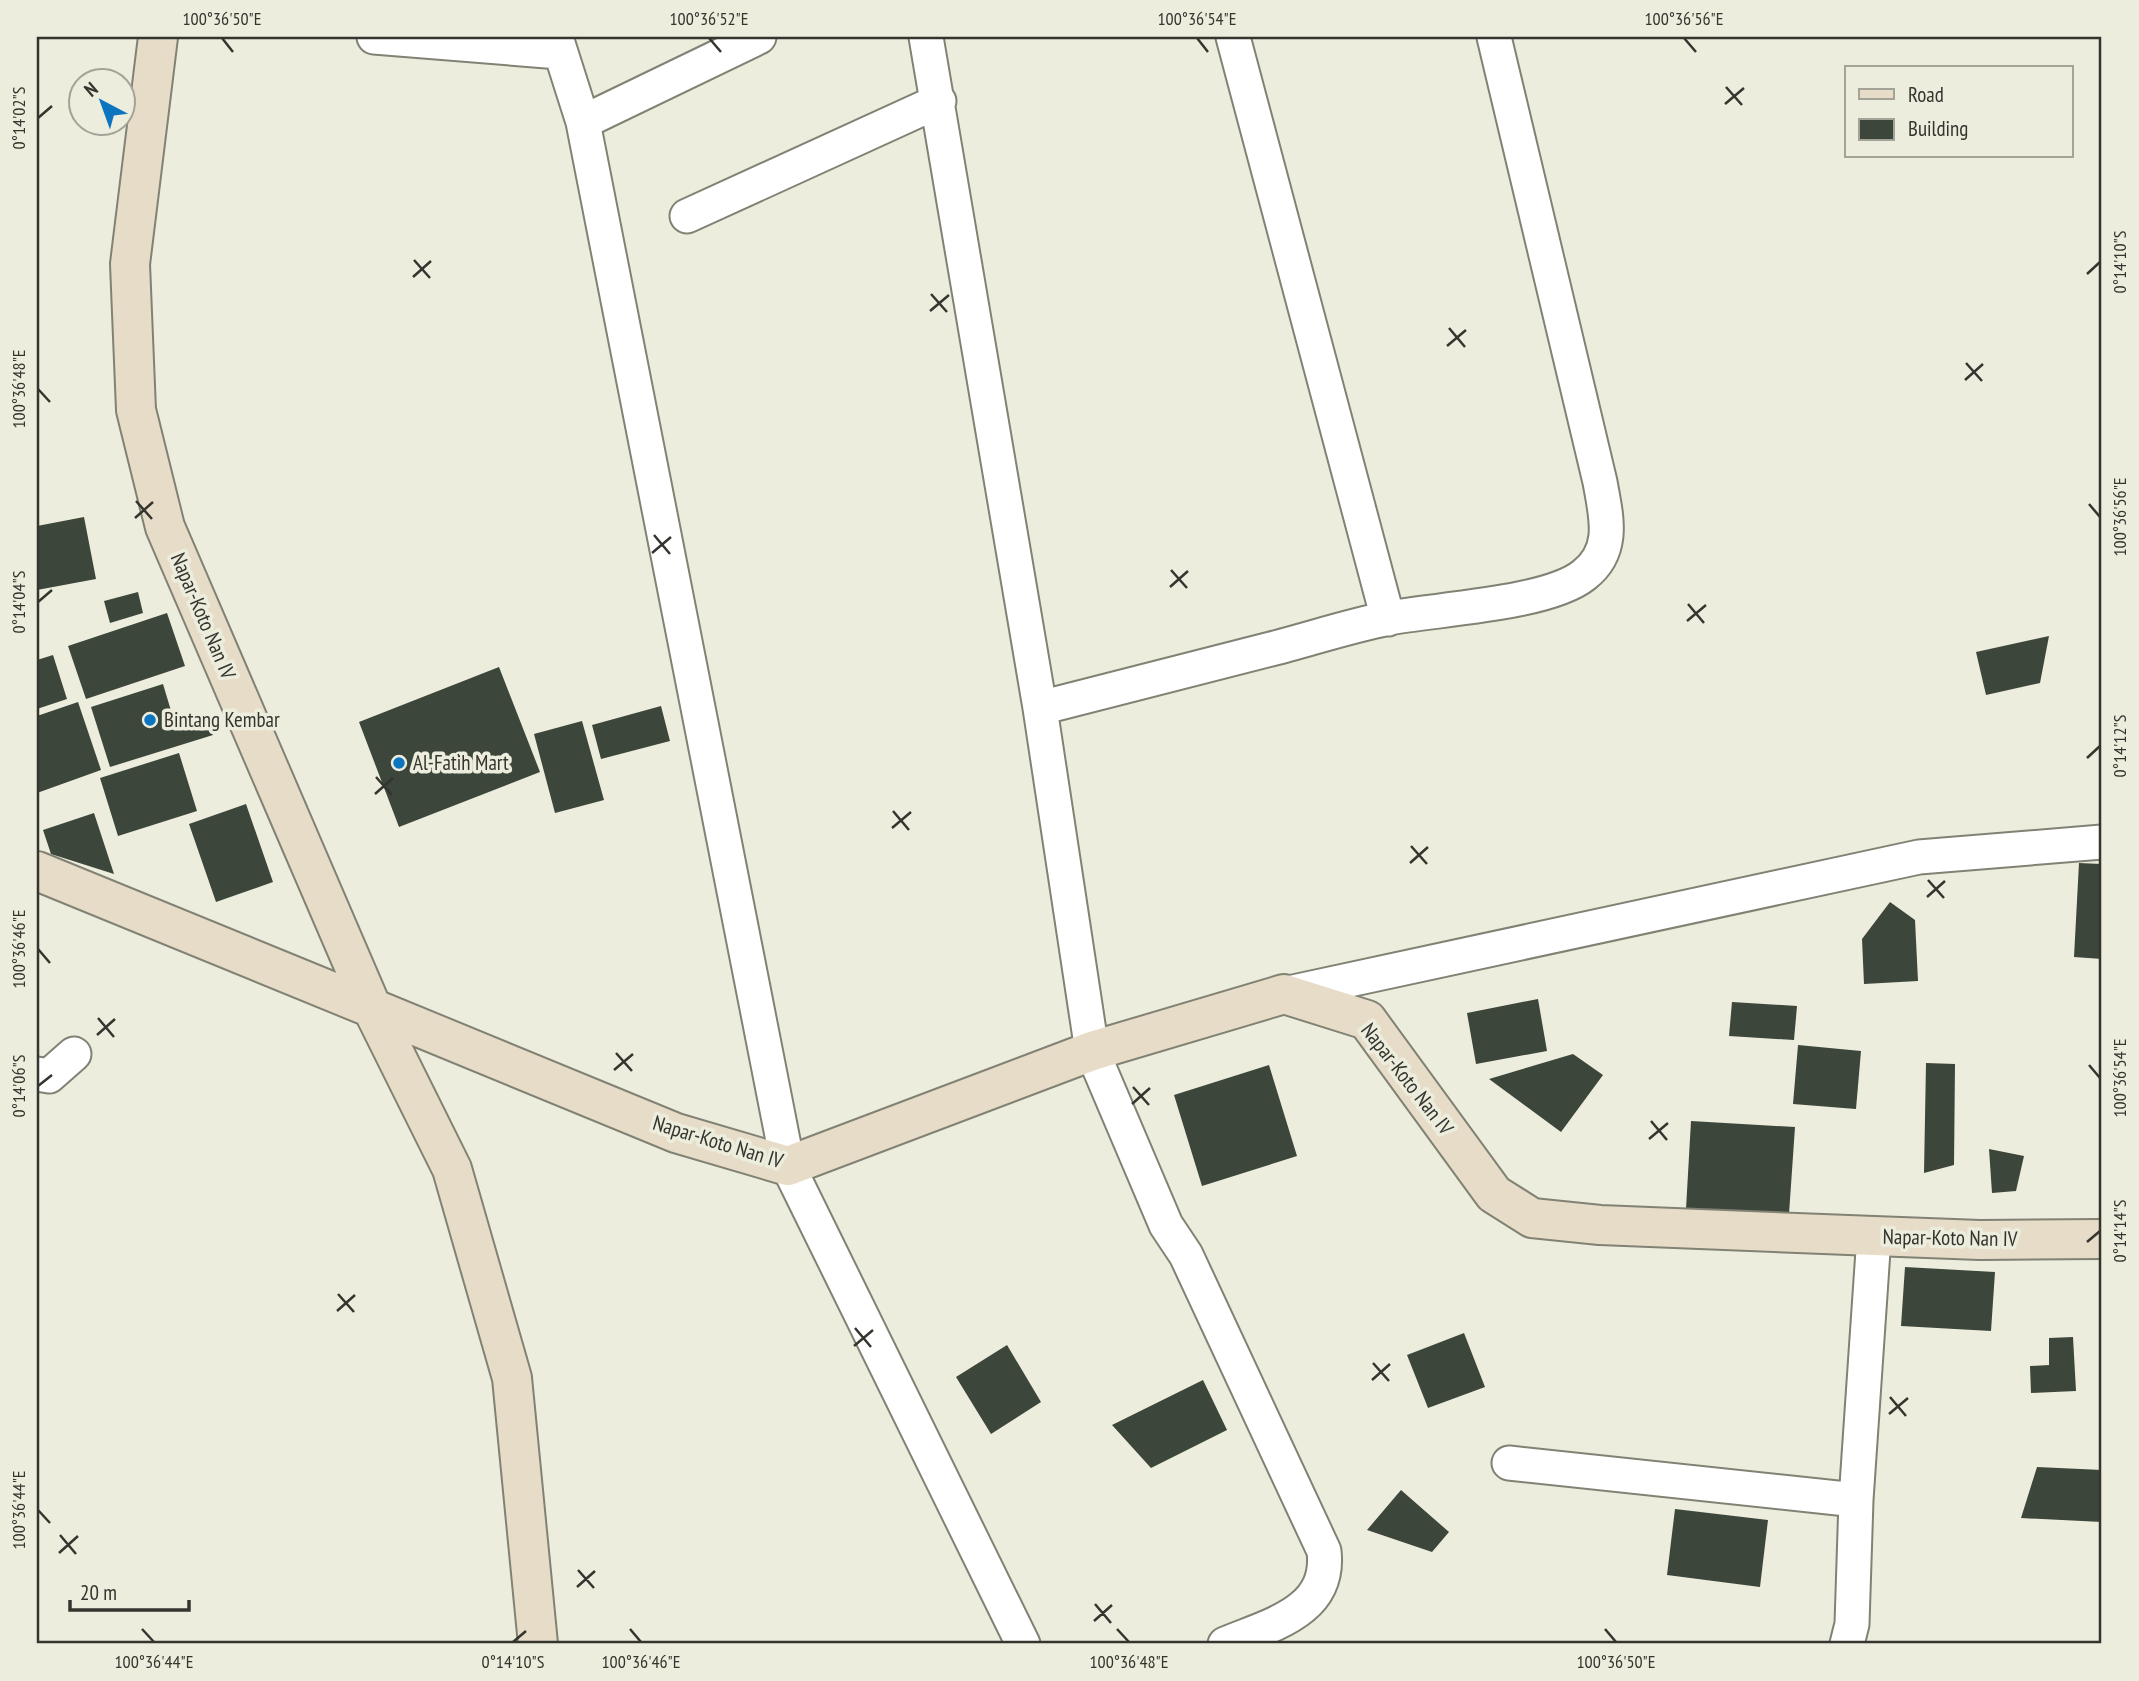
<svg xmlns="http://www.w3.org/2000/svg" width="2139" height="1681" font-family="'PT Sans Narrow',sans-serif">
<rect width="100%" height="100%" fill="#eceddd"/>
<path fill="#3d463b" d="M84,517L96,579L37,590V526Z
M138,592L143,613L110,623L104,601Z
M167,613L185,666L86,699L68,646Z
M2049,636L2040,683L1986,695L1976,652Z
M53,655L67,699L37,709V660Z
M499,667L540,772L399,827L359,722Z
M163,684L175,724L207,714L213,735L110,767L91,707Z
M78,702L101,770L37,793V716Z
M661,706L670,741L601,759L592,725Z
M582,721L604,800L555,813L534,734Z
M179,753L197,811L118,836L100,778Z
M246,804L273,882L216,902L189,824Z
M94,813L114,874L51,854L43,830Z
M2079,863L2102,864V959L2074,957Z
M1890,902L1915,920L1918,981L1864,984L1862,939Z
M1538,999L1547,1051L1476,1064L1467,1013Z
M1732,1002L1797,1006L1794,1040L1729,1036Z
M1798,1045L1861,1051L1856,1109L1793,1104Z
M1573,1054L1603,1075L1561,1132L1489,1079Z
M1926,1063L1955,1064L1954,1165L1924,1173Z
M1269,1065L1297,1156L1202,1186L1174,1095Z
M1691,1121L1795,1127L1789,1214L1686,1209Z
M1989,1149L2024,1156L2016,1191L1992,1193Z
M1905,1267L1995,1272L1991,1331L1901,1326Z
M1464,1333L1485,1387L1428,1408L1407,1355Z
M2073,1337L2076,1391L2031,1393L2030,1366L2049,1365V1338Z
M1007,1345L1041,1402L991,1434L956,1377Z
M1203,1380L1227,1430L1151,1468L1112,1425Z
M2037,1467L2102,1470V1522L2021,1518Z
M1401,1490L1449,1532L1432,1552L1367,1530Z
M1675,1509L1768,1520L1760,1587L1667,1575Z"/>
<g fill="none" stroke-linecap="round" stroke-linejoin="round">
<defs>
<path id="street" d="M374,37L559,52
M556,37L583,122L788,1166L1023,1644
M926,37L1040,708L1092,1051L1166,1225L1186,1255L1324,1551C1331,1612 1270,1625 1225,1644
M1233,37L1388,619
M583,122L759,37
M687,216L939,101
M1040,708C1117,688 1194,668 1271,649C1310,639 1349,626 1389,618C1437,609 1548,604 1584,575C1616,550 1606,516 1600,482L1494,37
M1284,994L1919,857L2102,842
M37,1074L49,1076L74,1054
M1509,1463L1856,1500
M1847,1644L1852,1624L1856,1500L1874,1236"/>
<path id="secondary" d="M158,37L130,264L136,410L165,527L372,1008L676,1133L788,1166L1092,1051L1284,994L1367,1020L1494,1194L1532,1218L1600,1225L1874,1236L1980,1240L2102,1239
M37,871L372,1008L452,1169L512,1378L538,1644"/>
</defs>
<use href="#street" stroke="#818274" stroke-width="37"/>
<use href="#secondary" stroke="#818274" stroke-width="42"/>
<use href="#street" stroke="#fff" stroke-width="33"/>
<use href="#secondary" stroke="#e7dcc7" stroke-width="38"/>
</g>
<path fill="none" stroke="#35352f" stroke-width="2.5" d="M222,38L233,52M709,38L721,52M1197,38L1208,52M1684,38L1696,52M1726,87L1742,105M1725,104L1744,88M38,118L52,106M414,260L430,278M2087,274L2100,262M413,277L431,261M931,294L947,312M930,311L949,295M1449,328L1465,347M1447,346L1466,330M1966,363L1982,381M1965,380L1983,364M38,389L50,402M136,501L152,519M2089,504L2100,517M135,518L153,502M654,535L670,554M652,553L671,537M1171,570L1187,588M1170,587L1188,571M38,602L52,590M1688,604L1704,623M1687,621L1706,605M2087,758L2100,746M376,777L392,795M375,794L393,778M893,811L909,830M892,828L911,812M1411,846L1427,864M1410,863L1428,847M1928,880L1944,898M1927,897L1945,881M38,949L50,963M98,1018L114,1037M97,1035L115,1019M616,1053L632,1071M2089,1065L2100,1078M614,1070L633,1054M38,1086L52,1075M1133,1087L1149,1105M1132,1104L1150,1088M1651,1121L1667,1140M1649,1139L1668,1123M2087,1242L2100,1231M338,1294L354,1312M337,1311L355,1295M855,1328L871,1347M854,1346L873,1330M1373,1363L1389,1381M1372,1380L1390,1364M1890,1397L1906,1416M1889,1414L1908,1398M38,1510L50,1523M60,1535L76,1554M59,1553L78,1536M578,1570L594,1588M577,1587L595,1571M1095,1604L1111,1623M1094,1621L1112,1605M142,1629L154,1642M630,1629L641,1642M1117,1629L1129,1642M1605,1629L1616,1642M513,1642L526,1631"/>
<g fill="#0d74c0" stroke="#eceddd" stroke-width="2.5">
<circle cx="150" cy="720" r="7"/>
<circle cx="399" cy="763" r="7"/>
</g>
<g text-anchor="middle" stroke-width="7" stroke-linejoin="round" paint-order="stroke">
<g font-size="21" fill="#35352f" stroke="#eceddd">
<text transform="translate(203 616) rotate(67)" y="7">Napar-Koto Nan IV</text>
<text transform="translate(1407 1079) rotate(52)" y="7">Napar-Koto Nan IV</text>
<text transform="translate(718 1142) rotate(17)" y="7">Napar-Koto Nan IV</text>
<text transform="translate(1950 1238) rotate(1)" y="7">Napar-Koto Nan IV</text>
</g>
<g font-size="21" fill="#35352f" stroke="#eceddd" text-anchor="start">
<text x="164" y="727">Bintang Kembar</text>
<text x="413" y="770">Al-Fatih Mart</text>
</g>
</g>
<rect width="2139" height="1681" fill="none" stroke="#eceddd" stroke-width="77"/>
<rect x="1845" y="66" width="228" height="91" fill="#eceddd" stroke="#a3a397" stroke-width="2"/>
<rect x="1859" y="89" width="35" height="10" fill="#e7dcc7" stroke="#a3a397" stroke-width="2"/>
<text x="1908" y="102" font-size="21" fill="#35352f">Road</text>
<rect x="1859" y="119" width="35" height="21" fill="#3d463b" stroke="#a3a397" stroke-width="2"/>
<text x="1908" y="136" font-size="21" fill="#35352f">Building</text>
<g transform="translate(102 102) rotate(319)"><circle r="33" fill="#eceddd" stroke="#a3a397" stroke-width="2"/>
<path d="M0-5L12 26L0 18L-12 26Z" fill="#0d74c0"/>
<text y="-10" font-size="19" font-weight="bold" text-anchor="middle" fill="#35352f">N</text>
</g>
<path d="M70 1600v10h119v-10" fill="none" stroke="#35352f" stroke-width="3.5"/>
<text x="80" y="1600" font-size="21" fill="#35352f" stroke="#eceddd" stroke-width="5" paint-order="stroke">20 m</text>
<rect x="38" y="38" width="2062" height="1604" fill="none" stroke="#35352f" stroke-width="2.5"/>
<g font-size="18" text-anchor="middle" fill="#35352f">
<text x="222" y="25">100°36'50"E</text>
<text x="709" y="25">100°36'52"E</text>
<text x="1197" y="25">100°36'54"E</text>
<text x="1684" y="25">100°36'56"E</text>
<text transform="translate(19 118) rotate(-90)" y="6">0°14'02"S</text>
<text transform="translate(2120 262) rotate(-90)" y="6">0°14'10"S</text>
<text transform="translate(19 389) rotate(-90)" y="6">100°36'48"E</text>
<text transform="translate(2120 517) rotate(-90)" y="6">100°36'56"E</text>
<text transform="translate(19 602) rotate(-90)" y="6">0°14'04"S</text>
<text transform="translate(2120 746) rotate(-90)" y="6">0°14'12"S</text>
<text transform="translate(19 949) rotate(-90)" y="6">100°36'46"E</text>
<text transform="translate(2120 1078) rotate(-90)" y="6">100°36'54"E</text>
<text transform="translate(19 1086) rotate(-90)" y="6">0°14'06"S</text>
<text transform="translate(2120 1231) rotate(-90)" y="6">0°14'14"S</text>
<text transform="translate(19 1510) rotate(-90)" y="6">100°36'44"E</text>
<text x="154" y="1668">100°36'44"E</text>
<text x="513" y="1668">0°14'10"S</text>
<text x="641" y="1668">100°36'46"E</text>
<text x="1129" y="1668">100°36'48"E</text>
<text x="1616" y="1668">100°36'50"E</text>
</g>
</svg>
